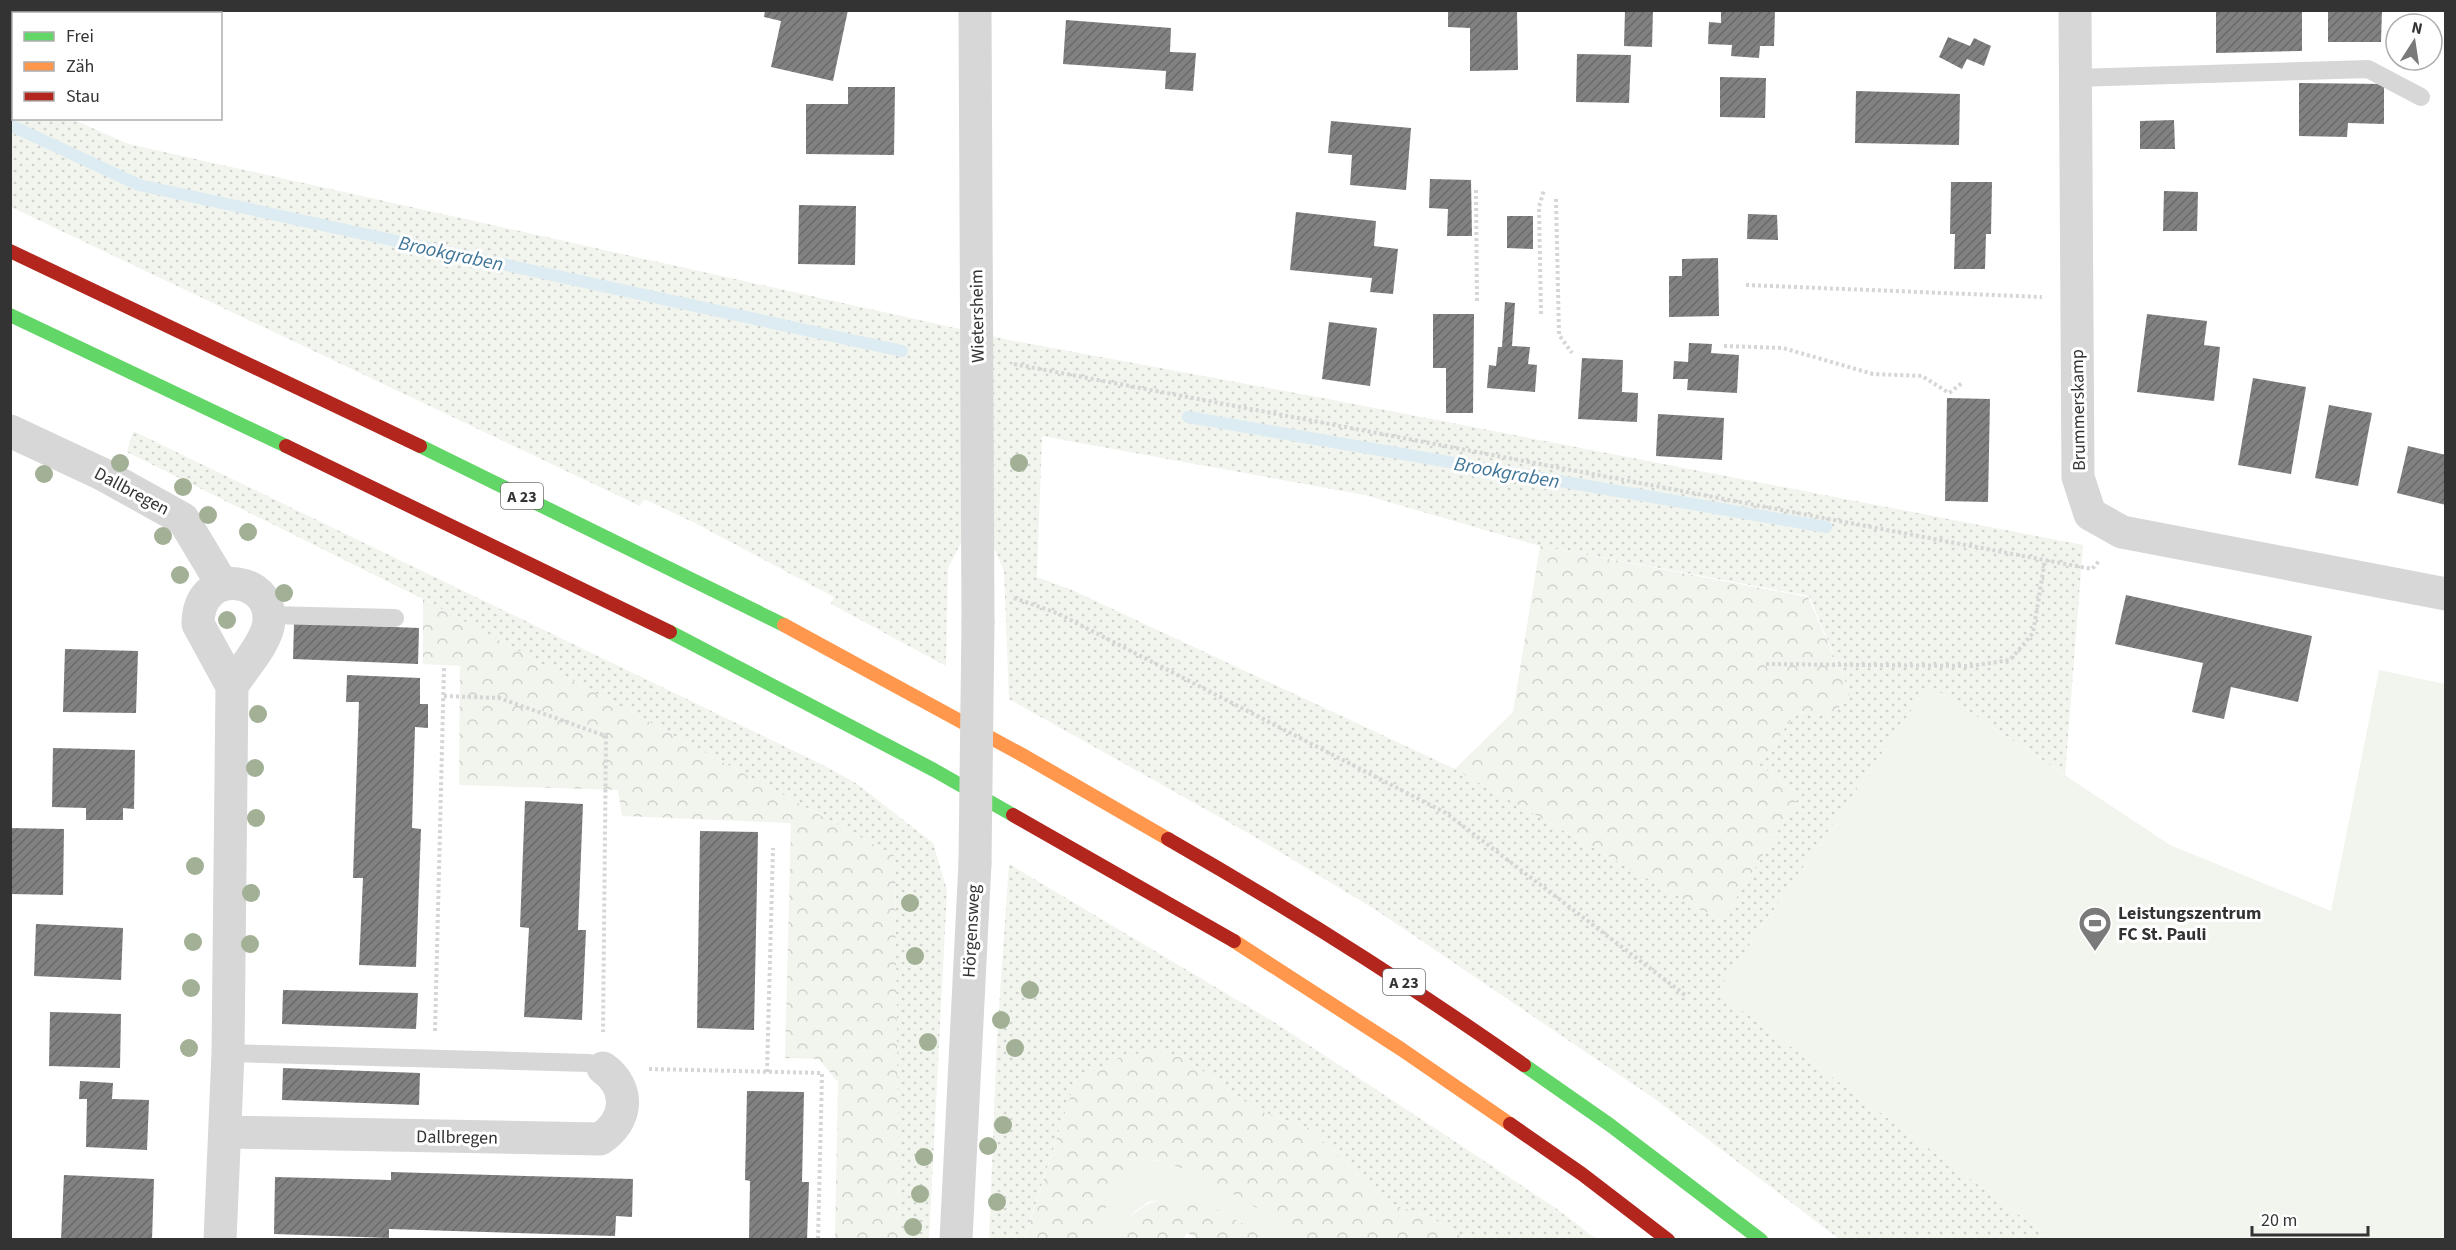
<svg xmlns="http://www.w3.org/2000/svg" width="2456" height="1250" font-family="'Source Sans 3',sans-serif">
<defs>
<pattern id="grass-dots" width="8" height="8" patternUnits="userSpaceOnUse" patternTransform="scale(1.5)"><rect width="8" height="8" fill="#f1f5ed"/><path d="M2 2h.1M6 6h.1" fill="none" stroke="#cfd2cc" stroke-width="1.8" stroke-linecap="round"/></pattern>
<pattern id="park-crowns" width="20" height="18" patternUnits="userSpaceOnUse" patternTransform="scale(1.5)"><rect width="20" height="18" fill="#f1f5ed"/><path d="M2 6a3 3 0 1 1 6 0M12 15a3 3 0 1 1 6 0" fill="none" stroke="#cfd2cc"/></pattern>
<pattern id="building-hatch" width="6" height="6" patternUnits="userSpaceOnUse" patternTransform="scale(1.5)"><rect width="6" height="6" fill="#818181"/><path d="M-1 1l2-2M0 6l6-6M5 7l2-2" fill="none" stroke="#6a6a6a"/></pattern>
</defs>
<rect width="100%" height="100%" fill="#fff"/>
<path fill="url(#grass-dots)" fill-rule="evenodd" d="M11,91L13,92L14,118L72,119L128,144L1009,340L1328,399L2083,545L2065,775L1929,685L1717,992L2052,1239H1839L1655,1099L1376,910L1255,837L1009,699L1004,571L987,532L968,529L948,568L946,666L831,604L834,597L697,524L644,499L640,506L11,207ZM1042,436L1365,495L1540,546L1809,596L1850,693L1832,716L1797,712L1758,764L1800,795L1722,921L1455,769L1072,590L1037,577Z
M133,431L827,767L857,784L933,843L947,890L929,1239H899L895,856L423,599L127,452Z
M1009,864L1274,1022L1557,1209L1596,1239H1466L1427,1215L1387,1203L1309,1128L1257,1110L1186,1059L1076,1079L1024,1239L989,1240L997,1038Z"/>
<path fill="url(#park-crowns)" d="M1540,546L1808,597L1850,693L1832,716L1797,712L1758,764L1800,795L1722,921L1455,769L1513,712Z
M423,599L895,856L899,1239H835L838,1082L819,1059L785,1058L791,823L622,816L618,790L459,785L460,666L423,664Z
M1154,1050L1186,1059L1257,1110L1309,1128L1387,1203L1427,1215L1466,1239H1308L1191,1172L1156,1160L1145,1161L1128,1170L1109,1201L1094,1239L1024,1240L1076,1079L1123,1057Z
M1178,1196L1208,1204L1271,1239H1198L1187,1233L1183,1239L1115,1240C1128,1212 1149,1199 1178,1196Z"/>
<path fill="#f1f5ed" d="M2379,670L2445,684V1239H2052L1717,992L1929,685L2170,845L2331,911Z
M1145,1160C1184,1157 1272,1219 1308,1239H1271L1208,1204L1178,1196L1148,1202L1134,1212L1115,1239H1094L1109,1201L1129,1167Z"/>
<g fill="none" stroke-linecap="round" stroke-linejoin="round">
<path stroke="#ddebf3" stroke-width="12" d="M10,125L139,185L902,351
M1188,417L1826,527"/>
</g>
<path fill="url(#building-hatch)" d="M765,10H848L833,81L771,67L781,21L764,17Z
M1448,10H1517L1518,70L1470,71V28L1448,27Z
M1625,10H1653L1652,47L1624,46Z
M1721,10H1775L1774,46H1760L1759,58L1731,56L1732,45L1708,44L1709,22L1721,23Z
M2216,10H2302V51L2216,53Z
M2328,10H2382L2381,42H2328Z
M1066,20L1171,28L1170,52L1196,53L1193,91L1165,89L1166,71L1063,64Z
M1948,37L1970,46L1974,38L1991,46L1984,66L1967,59L1962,69L1939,57Z
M1577,54L1631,55L1629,103L1576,102Z
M1720,77L1766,78L1765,118L1720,117Z
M2299,83L2384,84V124L2348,123L2347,137L2299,136Z
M848,87H895L894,155L806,154V104H848Z
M1856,91L1960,94L1959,145L1855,143Z
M2174,120L2175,149H2140V121Z
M1331,121L1411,128L1406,190L1350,185L1352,155L1328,153Z
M1430,179L1471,180L1472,236H1447L1448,209L1429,208Z
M1951,182H1992L1991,234H1986L1985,269H1954L1955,234H1950Z
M2164,191L2198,192L2197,231H2163Z
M799,205L856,206L855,265L798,264Z
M1296,212L1376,221L1374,246L1398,249L1393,294L1370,292L1372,278L1290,270Z
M1748,214L1777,215L1778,240L1747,239Z
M1507,216H1533V249L1507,248Z
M1718,258L1719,316L1669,317V276H1682V259Z
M1505,302L1515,303L1512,346L1530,347L1528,364L1537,365L1535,392L1487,388L1489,365L1496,366L1498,347H1502Z
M1433,314H1474L1473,413H1446V368H1433Z
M2147,314L2207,321L2204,345L2220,347L2214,401L2137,392Z
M1329,322L1377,328L1370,386L1322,379Z
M1689,343L1712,344L1711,353L1739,355L1737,393L1687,390L1688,379H1673L1674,361L1688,362Z
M1582,358L1623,360L1622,392L1638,393L1637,422L1578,419Z
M2253,378L2306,387L2291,474L2238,465Z
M1947,398L1990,399L1988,502L1945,501Z
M2329,405L2372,413L2358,486L2315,478Z
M1658,414L1724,418L1722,460L1656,456Z
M2408,446L2446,455V505L2397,493Z
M2126,595L2312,636L2298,702L2231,687L2224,719L2192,712L2203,663L2115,644Z
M294,623L419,628L418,664L293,659Z
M65,649L138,651L136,713L63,712Z
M347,675L420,678V704H428V728L415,727L412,828L421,829L416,967L359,965L363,878H353L359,702H346Z
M53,748L135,750L134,809L123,808V820H86V808L52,807Z
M525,801L583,804L578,930H586L582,1020L524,1017L529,928L520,927Z
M10,828L64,829L63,895L10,894Z
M700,831L758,832L754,1030L697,1028Z
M36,924L123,928L121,980L34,976Z
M283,990L418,993L416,1029L282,1024Z
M50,1012L121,1014L120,1068L49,1066Z
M283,1068L420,1073L419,1105L282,1100Z
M80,1081L113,1083L112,1099L149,1100L147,1150L86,1147L87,1099H79Z
M747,1091L804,1092L802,1182H809L807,1240H749L750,1181L745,1180Z
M391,1172L633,1179L632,1217L616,1216L615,1236L389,1229V1238L274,1234L275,1177L391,1180Z
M64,1175L154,1179L152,1240L61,1239Z"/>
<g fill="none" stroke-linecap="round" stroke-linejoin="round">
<path stroke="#d6d6d6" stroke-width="4" stroke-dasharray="3 3" stroke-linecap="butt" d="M1476,190L1477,302
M1556,199L1559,335L1572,353
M1746,285L2042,297
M1541,314L1539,207L1544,190
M1724,346L1783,348L1873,374L1922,376L1949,393L1962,383
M1014,364L2092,569L2099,561
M1014,598L1057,613L1446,813L1685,995
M1766,664L1971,666L2010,660L2033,633L2045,560
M444,696L499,698L606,736L603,1032
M435,1031L444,668
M649,1069L822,1073L818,1240
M767,1072L773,848"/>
<path stroke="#d7d7d7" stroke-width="18" d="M2076,78L2368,69L2421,97
M269,615L395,618
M228,1053L589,1063L603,1068"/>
<path stroke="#d7d7d7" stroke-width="33" d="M975,10L978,622
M2075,10L2078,477L2090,514L2122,532L2446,594
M10,431L102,474L183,519L222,584
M226,1132L600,1139C628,1121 631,1088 603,1068
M220,1240L228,1053L232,686L198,624C198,563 279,577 268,627C263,647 243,668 232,686
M956,1240L975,863"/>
<path stroke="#63d668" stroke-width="14" d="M10,315L286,446
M420,446L784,625
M670,632L934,770L1013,815
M1524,1065L1610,1125L1761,1240"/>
<path stroke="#ff974d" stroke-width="14" d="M784,625L1026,757L1168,839
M1234,941L1401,1049L1510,1124"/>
<path stroke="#b3261e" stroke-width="14" d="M10,251L420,446
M286,446L670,632
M1013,815L1234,941
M1168,839C1290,909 1409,984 1524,1065
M1510,1124L1582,1174L1668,1240"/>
<path stroke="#d7d7d7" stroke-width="33" d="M975,863L978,622"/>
</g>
<g fill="#a2b095">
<circle cx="120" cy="463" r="9"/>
<circle cx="1019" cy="463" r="9"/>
<circle cx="44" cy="474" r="9"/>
<circle cx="183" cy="487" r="9"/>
<circle cx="208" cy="515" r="9"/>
<circle cx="248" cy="532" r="9"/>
<circle cx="163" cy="536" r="9"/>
<circle cx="180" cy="575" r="9"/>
<circle cx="284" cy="593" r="9"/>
<circle cx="227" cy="620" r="9"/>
<circle cx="258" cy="714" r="9"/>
<circle cx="255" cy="768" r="9"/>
<circle cx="256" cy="818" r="9"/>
<circle cx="195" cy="866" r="9"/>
<circle cx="251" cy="893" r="9"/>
<circle cx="910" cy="903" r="9"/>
<circle cx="193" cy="942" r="9"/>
<circle cx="250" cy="944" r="9"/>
<circle cx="915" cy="956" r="9"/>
<circle cx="191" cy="988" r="9"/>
<circle cx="1030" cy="990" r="9"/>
<circle cx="1001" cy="1020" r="9"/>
<circle cx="928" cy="1042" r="9"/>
<circle cx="189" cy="1048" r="9"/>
<circle cx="1015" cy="1048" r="9"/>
<circle cx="1003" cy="1125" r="9"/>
<circle cx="988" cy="1146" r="9"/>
<circle cx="924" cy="1157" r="9"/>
<circle cx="920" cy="1194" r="9"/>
<circle cx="997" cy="1202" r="9"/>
<circle cx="913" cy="1227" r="9"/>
</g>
<defs>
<symbol id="stadium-pin" viewBox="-11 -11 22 30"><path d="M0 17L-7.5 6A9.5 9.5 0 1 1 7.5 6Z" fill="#7a7a7a" stroke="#fff"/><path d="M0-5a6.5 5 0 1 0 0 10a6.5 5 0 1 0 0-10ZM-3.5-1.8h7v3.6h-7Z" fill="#fff"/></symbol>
</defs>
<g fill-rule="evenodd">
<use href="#stadium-pin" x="2076" y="904" width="38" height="52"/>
</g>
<g text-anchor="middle" stroke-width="6" stroke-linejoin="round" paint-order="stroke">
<g fill="#fff" stroke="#707070" stroke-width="1.5">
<rect x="501" y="483" width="42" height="26" rx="4.5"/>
<rect x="1383" y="969" width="42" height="26" rx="4.5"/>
</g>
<g font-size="16" font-weight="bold" fill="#333">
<text x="522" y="502">A 23</text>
<text x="1404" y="988">A 23</text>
</g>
<g font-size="18" fill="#333" stroke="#fff">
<text transform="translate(977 316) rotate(-91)" y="6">Wietersheim</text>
<text transform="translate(2078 410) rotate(-91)" y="6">Brummerskamp</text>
<text transform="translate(132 491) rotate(28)" y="6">Dallbregen</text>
<text transform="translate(971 931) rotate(-87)" y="6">Hörgensweg</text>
<text transform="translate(457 1137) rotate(1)" y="6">Dallbregen</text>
</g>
<g font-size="18" font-weight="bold" fill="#333" stroke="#fff" text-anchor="start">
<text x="2118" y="919">Leistungszentrum<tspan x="2118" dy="21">FC St. Pauli</tspan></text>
</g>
<g font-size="20" font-style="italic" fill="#3f7597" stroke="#fff">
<text transform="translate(451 253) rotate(12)" y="7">Brookgraben</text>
<text transform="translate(1507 472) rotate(10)" y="7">Brookgraben</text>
</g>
</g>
<rect width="2456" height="1250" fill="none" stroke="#333333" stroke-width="24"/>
<rect x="12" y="12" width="210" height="108" fill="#ffffff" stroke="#adadad" stroke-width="1.5"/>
<rect x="24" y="32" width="30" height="9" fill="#63d668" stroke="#adadad" stroke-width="1.5"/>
<text x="66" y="42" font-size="18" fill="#333333">Frei</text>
<rect x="24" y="62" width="30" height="9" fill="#ff974d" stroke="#adadad" stroke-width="1.5"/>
<text x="66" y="72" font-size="18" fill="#333333">Zäh</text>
<rect x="24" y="92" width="30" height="9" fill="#b3261e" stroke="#adadad" stroke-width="1.5"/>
<text x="66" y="102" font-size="18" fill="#333333">Stau</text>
<g transform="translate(2414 42) rotate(12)"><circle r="28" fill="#ffffff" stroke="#adadad" stroke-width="1.5"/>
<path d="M0-4.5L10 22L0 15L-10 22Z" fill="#7a7a7a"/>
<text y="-9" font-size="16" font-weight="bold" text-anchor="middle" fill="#333333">N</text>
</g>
<path d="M2252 1226v9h116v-9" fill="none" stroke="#333333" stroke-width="3"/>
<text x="2261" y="1226" font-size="18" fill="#333333" stroke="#ffffff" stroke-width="4.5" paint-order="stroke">20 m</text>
</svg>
